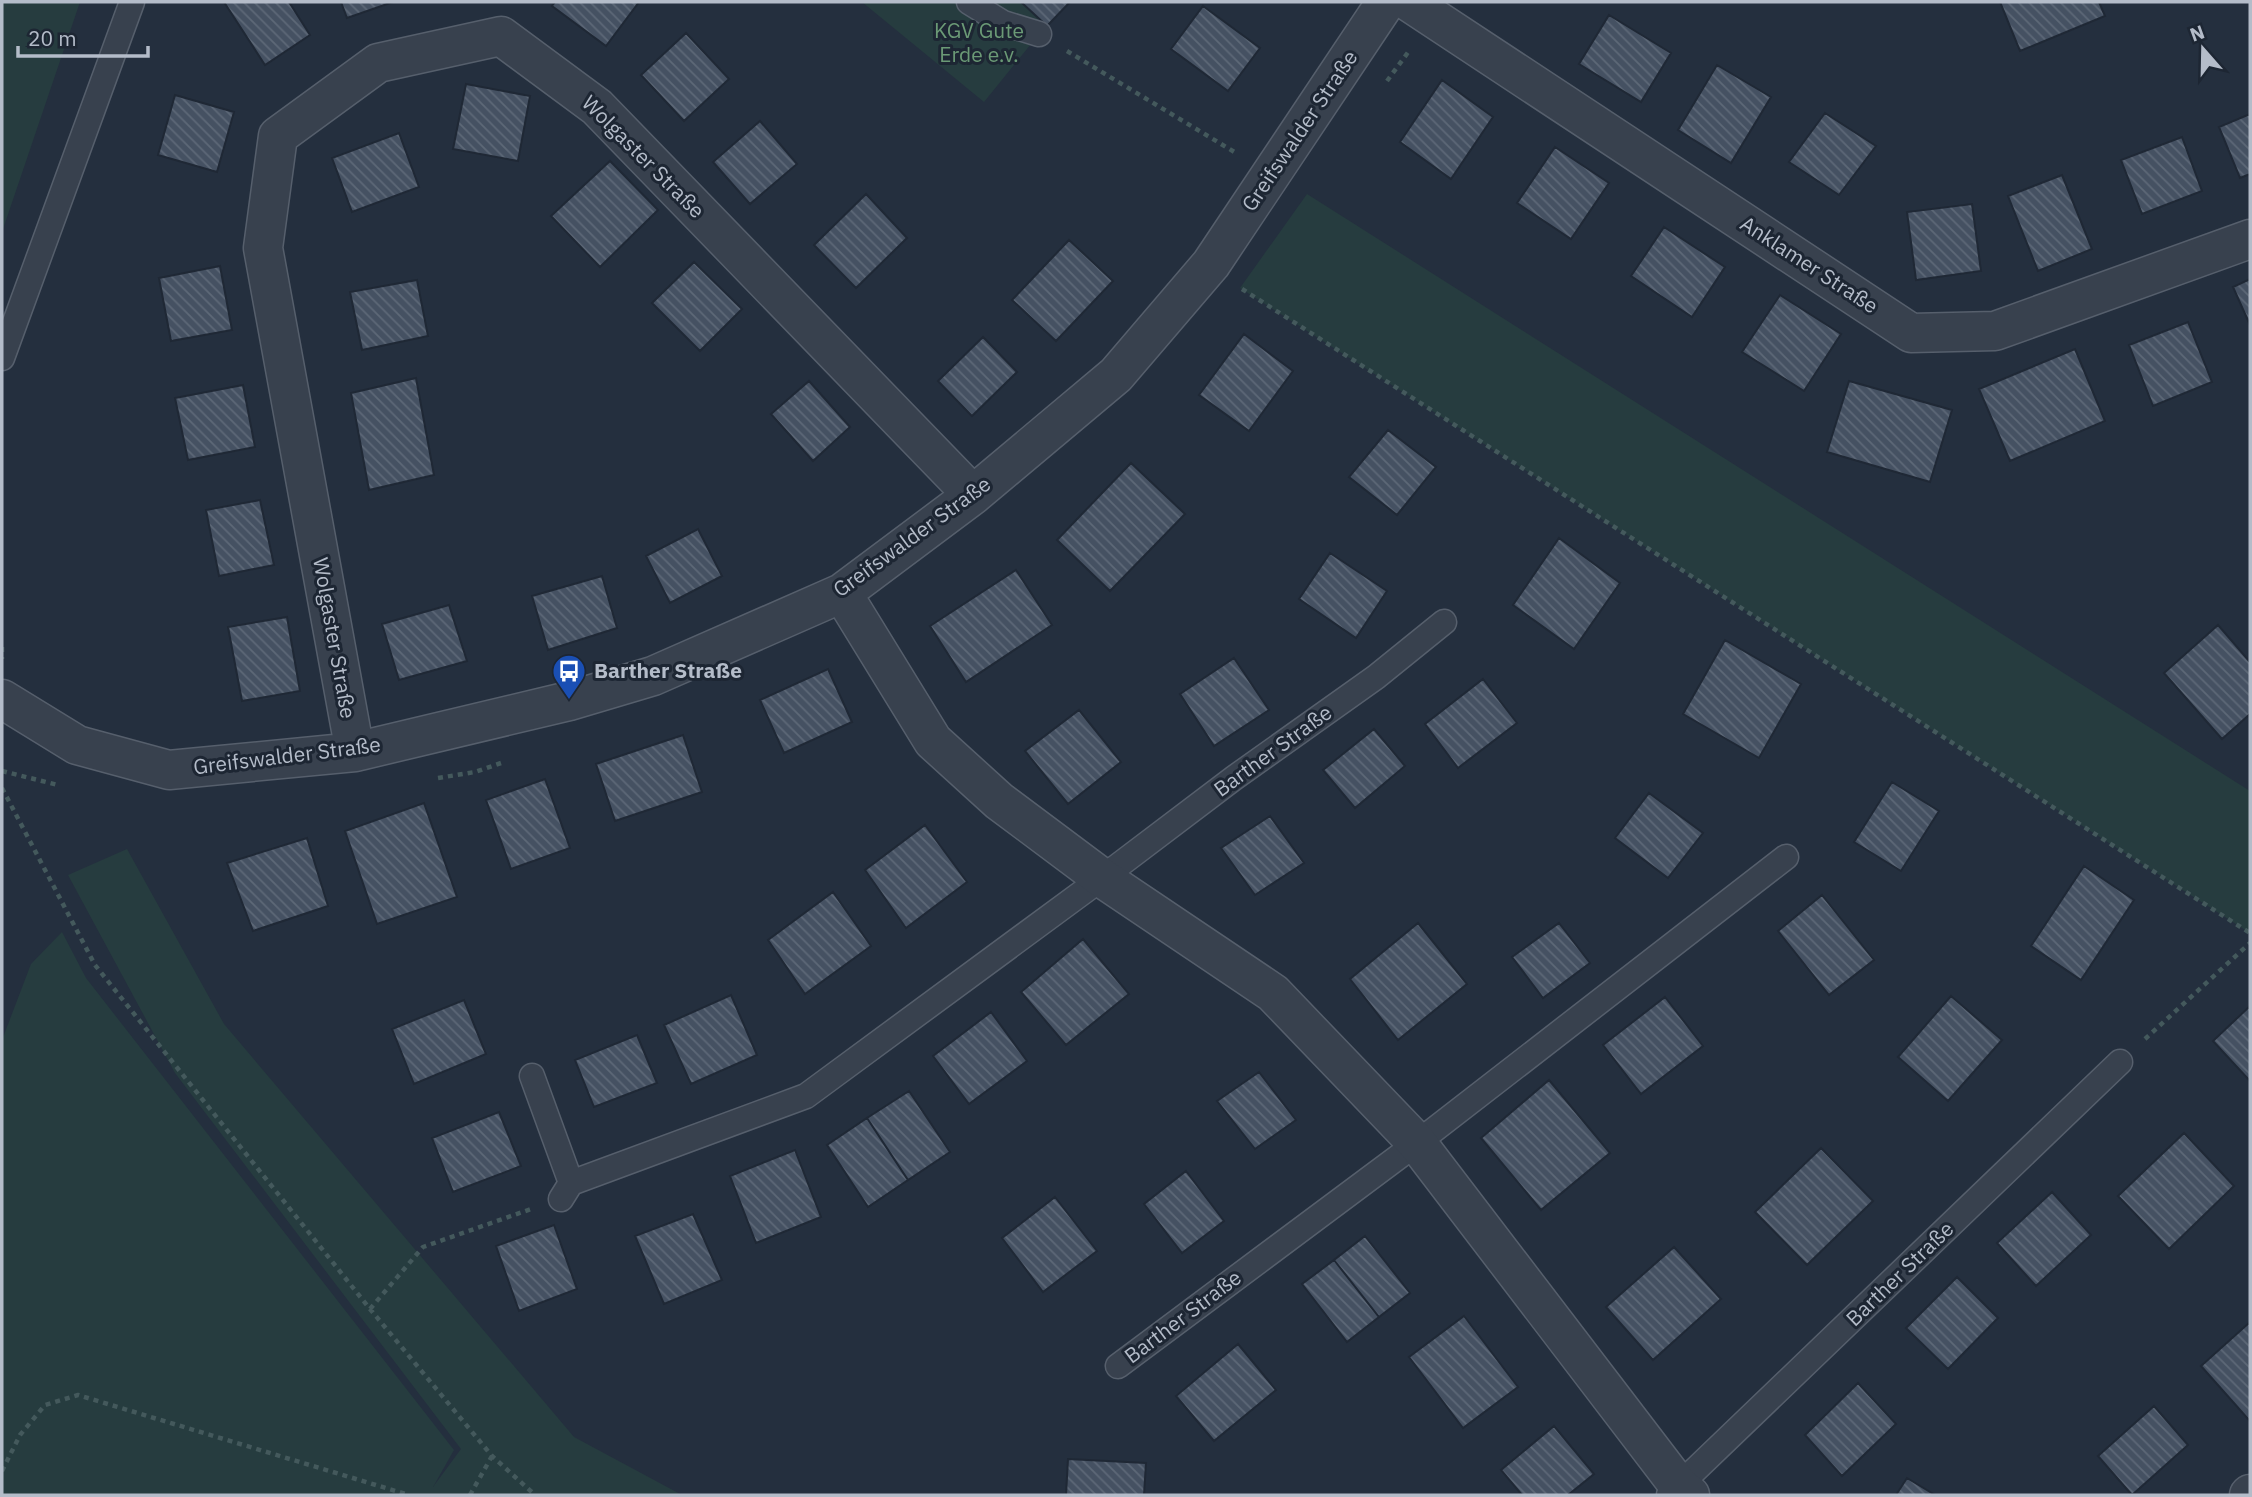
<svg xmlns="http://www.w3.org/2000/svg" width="2252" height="1497" font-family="'IBM Plex Sans',sans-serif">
<defs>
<pattern id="building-back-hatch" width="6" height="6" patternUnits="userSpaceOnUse" patternTransform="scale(1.75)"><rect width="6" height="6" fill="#455162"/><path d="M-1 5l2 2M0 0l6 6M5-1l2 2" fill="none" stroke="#5d6877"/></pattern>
</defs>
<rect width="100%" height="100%" fill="#242f3e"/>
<path fill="#263c3f" d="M2,2H80L2,232Z
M862,2H1065L984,102Z
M1307,194L2250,791V933L1240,288Z
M127,849L224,1024L574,1437L682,1495H2V1040L31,964L62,932L86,978L454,1450L433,1487L461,1449L175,1073L68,875Z"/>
<path fill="url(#building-back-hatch)" stroke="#1f2835" stroke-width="2" d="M224,2H289L310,35L265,65Z
M341,2H393L347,18Z
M555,2H639L606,46L552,6Z
M1021,2H1070L1047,26Z
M2000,2H2099L2105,16L2020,51Z
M1203,6L1260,48L1228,91L1171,49Z
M1609,15L1671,53L1641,102L1579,64Z
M686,33L729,79L684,121L641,75Z
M1717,65L1771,97L1731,163L1678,130Z
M1442,80L1493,117L1451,179L1400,142Z
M466,84L530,96L518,161L453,149Z
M175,95L234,112L217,172L158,155Z
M1825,113L1876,146L1839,195L1789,162Z
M2250,114V174L2240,178L2219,127Z
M760,121L797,164L750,204L713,162Z
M399,133L419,187L352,212L332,158Z
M2182,137L2202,191L2142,214L2121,160Z
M1555,147L1609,183L1571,239L1517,203Z
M610,161L658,210L600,267L551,216Z
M2062,175L2092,249L2038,271L2008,196Z
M866,194L907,238L856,288L814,245Z
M1972,204L1981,271L1916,280L1907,212Z
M1664,227L1725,267L1692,317L1631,276Z
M1069,240L1113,281L1056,341L1012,300Z
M694,262L742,309L700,351L652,303Z
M220,266L232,330L171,341L159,278Z
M2250,279V325L2233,287Z
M417,280L428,336L362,350L350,292Z
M1780,295L1841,334L1804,391L1742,352Z
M2188,322L2212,382L2153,406L2129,345Z
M1244,334L1293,371L1249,431L1199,395Z
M983,337L1017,372L972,416L938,381Z
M2075,349L2105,421L2010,461L1979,389Z
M416,378L434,475L369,490L351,393Z
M809,381L850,427L813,461L771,414Z
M1849,381L1952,410L1930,482L1827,452Z
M243,385L255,447L188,460L175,398Z
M1388,430L1436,467L1397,515L1349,477Z
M1131,463L1185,514L1110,591L1057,540Z
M260,500L274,565L219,576L206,510Z
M698,529L722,576L670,603L646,556Z
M1559,538L1620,583L1574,649L1513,605Z
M1330,553L1387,591L1356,638L1299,599Z
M1016,570L1052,625L966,682L930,626Z
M602,576L617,628L548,650L532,596Z
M449,605L467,661L399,680L382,624Z
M287,617L300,691L242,701L228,627Z
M2218,625L2250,662V714L2222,739L2164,673Z
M1725,640L1801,684L1759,758L1683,714Z
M1234,658L1269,710L1214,746L1180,694Z
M828,669L852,722L784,753L760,700Z
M1483,679L1517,723L1458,768L1425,724Z
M1079,710L1121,762L1068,804L1025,751Z
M1374,729L1405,766L1355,808L1323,770Z
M683,735L702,792L615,821L596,764Z
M545,779L570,848L511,869L486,800Z
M1892,782L1939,811L1901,871L1854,842Z
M1649,793L1703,833L1668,878L1615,838Z
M424,803L457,897L377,924L345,831Z
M1270,816L1304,863L1255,895L1221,848Z
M925,825L967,882L906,928L865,870Z
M307,838L328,906L253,931L227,863Z
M2084,866L2134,900L2081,980L2031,946Z
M833,892L871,946L805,994L768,940Z
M1822,895L1874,960L1829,995L1778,931Z
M1418,923L1467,984L1398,1040L1350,979Z
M1559,923L1590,963L1543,998L1512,957Z
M1083,939L1129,994L1066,1045L1021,992Z
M731,995L757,1055L691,1084L664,1025Z
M1951,996L2002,1040L1948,1101L1898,1057Z
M1665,997L1703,1046L1641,1094L1603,1045Z
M464,1000L486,1054L414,1084L392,1029Z
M2250,1006V1081L2213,1041Z
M991,1012L1027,1061L969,1104L933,1056Z
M637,1035L657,1083L594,1107L575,1060Z
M1259,1072L1296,1120L1255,1149L1217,1101Z
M1549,1080L1610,1153L1541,1210L1481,1138Z
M909,1091L950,1152L908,1180L867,1118Z
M499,1112L521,1166L453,1192L432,1138Z
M867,1118L908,1180L868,1207L827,1145Z
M2184,1133L2234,1186L2169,1249L2118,1196Z
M1821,1148L1873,1201L1807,1265L1755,1212Z
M795,1150L821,1217L756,1243L730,1176Z
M1186,1171L1224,1221L1182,1253L1144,1204Z
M2052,1192L2091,1235L2036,1286L1997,1243Z
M1055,1197L1097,1251L1043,1292L1002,1238Z
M693,1214L722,1280L664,1304L635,1236Z
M554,1225L577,1289L519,1311L496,1246Z
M1365,1236L1410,1293L1379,1317L1334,1260Z
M1674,1247L1721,1299L1653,1360L1606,1307Z
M1334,1260L1379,1317L1347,1342L1302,1284Z
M1957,1277L1998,1318L1948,1369L1906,1328Z
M1464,1316L1518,1387L1463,1428L1409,1357Z
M2250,1322V1419L2249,1420L2201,1366Z
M1238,1344L1276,1390L1214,1441L1176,1396Z
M1858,1383L1896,1424L1842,1476L1805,1435Z
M2154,1406L2188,1445L2132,1495L2098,1456Z
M1554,1426L1594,1474L1568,1495H1522L1501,1470Z
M1068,1459L1146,1463L1144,1495H1066Z
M1907,1478L1935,1495H1896Z"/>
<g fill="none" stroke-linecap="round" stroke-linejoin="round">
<defs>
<path id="lane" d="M969,2L1003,23L1039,34
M2,358L132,2
M532,1076L571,1183
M561,1199L571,1183L806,1096L1102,878L1234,778L1376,677L1444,622
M1118,1366L1417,1143L1786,857
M1669,1495L2120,1062"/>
<path id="street" d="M1409,2L1911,333L1995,331L2250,239
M842,593L933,741L999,801L1102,878L1273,993L1417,1143L1679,1486L1690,1495
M2,699L77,745L169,770L355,752L569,701L653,676L842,593L973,495L1116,375L1211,264L1386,2
M355,752L263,248L278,136L378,63L501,36L597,107L973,495
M2249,1495L2250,1494"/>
</defs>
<use href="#lane" stroke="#565f6c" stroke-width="27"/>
<use href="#street" stroke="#565f6c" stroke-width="41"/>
<path stroke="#44595c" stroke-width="4.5" stroke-dasharray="5 5" stroke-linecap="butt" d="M1067,51L1236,153
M1387,81L1409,51
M1242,289L2250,933
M2,647V659
M2,771L58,785
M438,778L475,772L501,763
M2,788L95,965L370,1309L492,1456L535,1495
M2145,1039L2250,943
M370,1309L423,1247L531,1209
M2,1471L20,1435L45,1405L78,1395L409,1495
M470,1495L492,1456"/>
<use href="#lane" stroke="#38414e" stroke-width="24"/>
<use href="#street" stroke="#38414e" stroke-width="38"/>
</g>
<defs>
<symbol id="bus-pin" viewBox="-11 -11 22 30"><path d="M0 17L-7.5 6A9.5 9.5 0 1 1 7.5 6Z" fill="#1a4fb4" stroke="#1d2633"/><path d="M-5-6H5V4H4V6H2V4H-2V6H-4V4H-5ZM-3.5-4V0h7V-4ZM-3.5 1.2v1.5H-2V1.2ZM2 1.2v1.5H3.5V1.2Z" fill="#fff"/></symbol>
</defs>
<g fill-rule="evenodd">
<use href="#bus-pin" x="550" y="652" width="38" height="52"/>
</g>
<g text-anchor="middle" stroke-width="6" stroke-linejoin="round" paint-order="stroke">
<g font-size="21" fill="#6b9a76" stroke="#1d2633">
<text x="979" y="38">KGV Gute<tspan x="979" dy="24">Erde e.v.</tspan></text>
</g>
<g font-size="21" fill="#b4bcc9" stroke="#1d2633">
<text transform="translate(1300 131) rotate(-56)" y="7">Greifswalder Straße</text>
<text transform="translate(643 157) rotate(45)" y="7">Wolgaster Straße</text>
<text transform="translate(1809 265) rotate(33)" y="7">Anklamer Straße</text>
<text transform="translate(912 537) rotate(-36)" y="7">Greifswalder Straße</text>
<text transform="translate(334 638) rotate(80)" y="7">Wolgaster Straße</text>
<text transform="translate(1273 751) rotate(-36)" y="7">Barther Straße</text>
<text transform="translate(287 756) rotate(-7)" y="7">Greifswalder Straße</text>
<text transform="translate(1900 1274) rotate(-44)" y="7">Barther Straße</text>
<text transform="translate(1183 1317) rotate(-37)" y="7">Barther Straße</text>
</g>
<g font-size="21" font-weight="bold" fill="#b4bcc9" stroke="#1d2633" text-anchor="start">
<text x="594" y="678">Barther Straße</text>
</g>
</g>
<rect width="2252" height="1497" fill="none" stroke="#b4bcc9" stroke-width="7"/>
<g transform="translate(2203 49) rotate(340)" stroke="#1d2633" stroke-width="5" paint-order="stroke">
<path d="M0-5L12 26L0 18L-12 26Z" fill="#b4bcc9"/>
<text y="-10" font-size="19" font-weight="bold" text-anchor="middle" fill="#b4bcc9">N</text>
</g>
<path d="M18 46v10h130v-10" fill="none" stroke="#b4bcc9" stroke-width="3.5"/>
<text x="28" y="46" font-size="21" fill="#b4bcc9" stroke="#1d2633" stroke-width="5" paint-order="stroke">20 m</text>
</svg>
